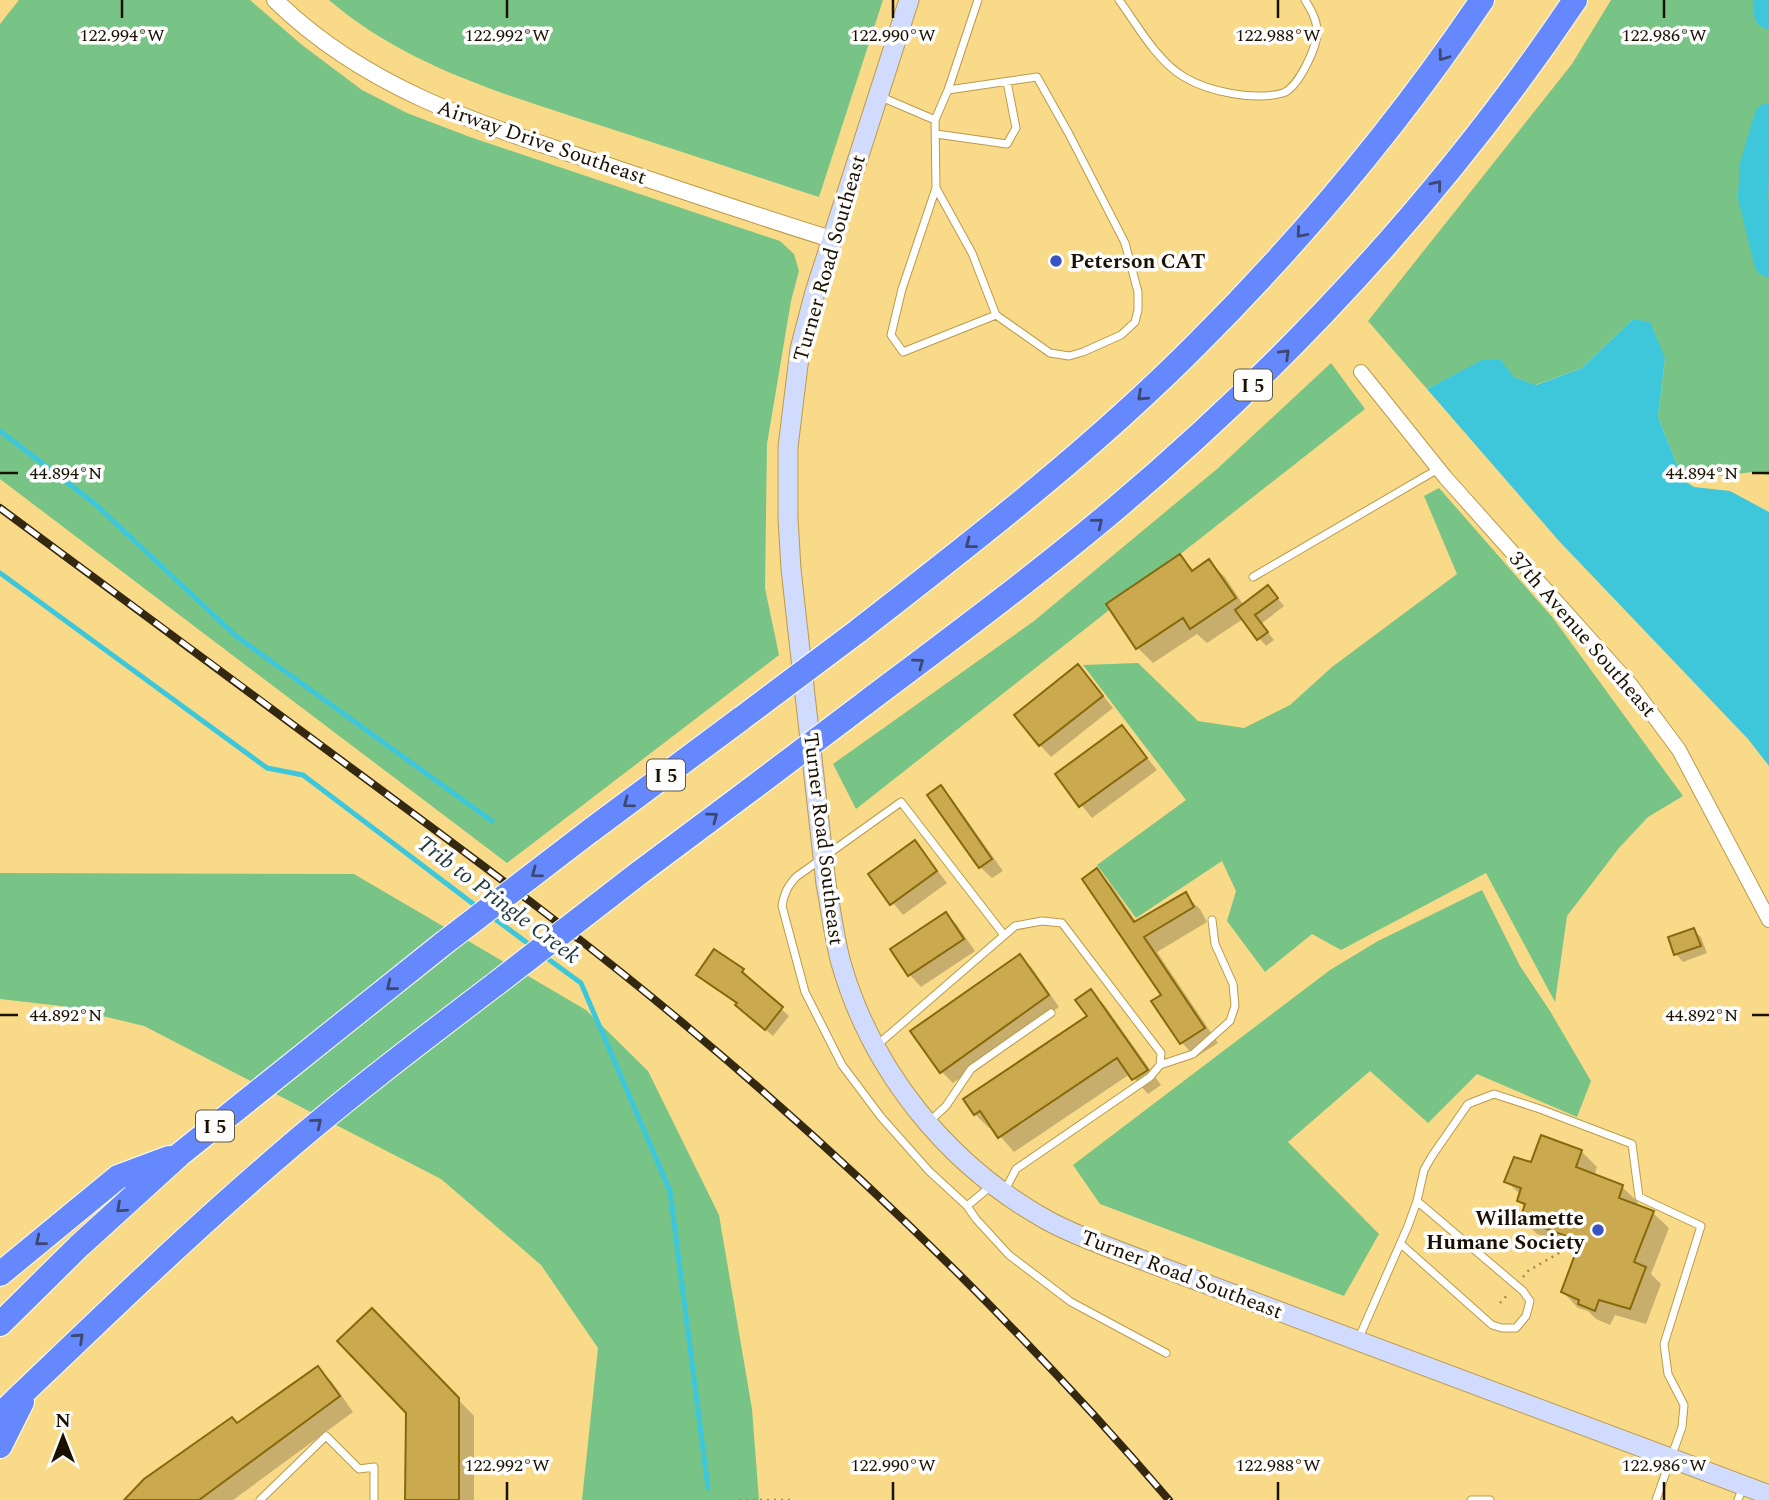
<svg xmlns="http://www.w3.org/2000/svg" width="1769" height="1500" font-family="Spectral,serif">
<rect width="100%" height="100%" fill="#f9da89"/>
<path fill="#78c486" d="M19,0H250L302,45L362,90L407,113L470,137L780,241L794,254L799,271L791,301L767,444L765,588L779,655L507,863L0,479V24Z
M329,0H883L819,197C746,173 674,149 602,126C507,95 407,67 329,0Z
M1611,0H1769V475L1753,472L1683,480L1658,417L1665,358L1633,319L1582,368L1535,385L1514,377L1482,361L1427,389L1368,321L1572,64Z
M1331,363L1365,409L856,809L833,764L1034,621L1217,469Z
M1439,488L1553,618L1683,796L1648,817L1619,848L1567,916L1555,1002L1486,873L1341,950L1312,934L1265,972L1227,921L1236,891L1222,861L1136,918L1097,865L1186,800L1083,665L1138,663L1198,721L1244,728L1290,705L1332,667L1457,574L1424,496Z
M0,873L354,874L586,1010L648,1071L719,1215L752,1409L759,1500H582L598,1348L541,1265L441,1179L144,1026L61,1006L0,999Z
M1482,890L1520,966L1550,1011L1591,1081L1577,1117L1477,1074L1428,1123L1370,1071L1288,1142L1379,1234L1344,1296L1100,1204L1073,1165L1330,970L1378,941Z"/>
<path fill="#3ec7db" d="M1633,319L1650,322L1665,358L1658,417L1683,480L1694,487L1730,491L1769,512V766L1748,739L1559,541L1427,389L1482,360L1500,359L1514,377L1536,385L1582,368Z"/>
<path fill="#0003" d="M1180,557L1195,571L1209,562L1225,577L1244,606L1275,595L1284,606L1261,624L1274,640L1266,646L1243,619L1207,643L1197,634L1153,663L1138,648Z
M1089,678L1113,708L1051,757L1040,745Z
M1122,727L1157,770L1092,818L1057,775Z
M941,788L952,799L1003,871L992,878L980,867Z
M915,842L947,883L903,915L870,875Z
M1097,871L1111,885L1137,923L1185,895L1200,909L1207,922L1157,952L1218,1043L1196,1057L1182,1043L1163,996Z
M946,914L957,925L975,951L921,987L910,975L892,950Z
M1693,930L1701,937L1707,953L1683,962L1676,954Z
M714,952L743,971L750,978L748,980L789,1016L773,1036L745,1012L739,1004Z
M1020,956L1032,968L1059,1007L953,1083L942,1072Z
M1090,991L1105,1006L1161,1085L1148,1094L1130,1074L1014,1152L992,1127L989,1128L975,1114L1089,1017Z
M1581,1151L1597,1167L1594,1176L1622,1187L1638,1202L1636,1207L1653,1213L1669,1228L1651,1274L1661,1284L1646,1324L1615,1315L1610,1325L1596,1319L1588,1311L1578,1308L1563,1292L1579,1249L1537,1234L1522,1219L1526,1208L1519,1200L1521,1195L1506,1181L1532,1164Z
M372,1311L474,1416V1500H407L408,1412Z
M318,1368L332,1382L353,1412L233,1500H127Z"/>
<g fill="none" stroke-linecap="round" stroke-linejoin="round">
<path stroke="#3ec7db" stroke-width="5" d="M0,431L94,503L236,636L492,821
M0,573L267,768L303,775L480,909
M491,916L534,948
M544,956L581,983L670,1191L708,1488"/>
<path stroke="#3ec7db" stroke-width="30" d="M1768,0L1769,14
M1769,118L1755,165L1753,197L1769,262"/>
</g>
<path fill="#cba94e" stroke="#86690b" stroke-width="2" d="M1180,554L1192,571L1209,559L1236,598L1190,629L1183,618L1136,649L1106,604Z
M1268,585L1278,598L1255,615L1268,632L1257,640L1235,610Z
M1078,664L1103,696L1039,746L1014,715Z
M1122,725L1147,758L1079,807L1055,774Z
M941,785L992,859L979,868L927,795Z
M915,840L937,871L890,905L868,874Z
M1097,868L1134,922L1186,892L1194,907L1144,937L1205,1028L1180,1044L1151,1001L1161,995L1082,879Z
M946,912L964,939L908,976L890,949Z
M1694,928L1701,946L1674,955L1668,937Z
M714,949L744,969L742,972L783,1007L765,1030L735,1005L737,1003L696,975Z
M1020,954L1049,995L940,1073L910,1031Z
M1091,989L1148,1070L1132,1080L1117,1058L998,1138L980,1111L974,1115L963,1099L1087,1016L1075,1000Z
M1541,1135L1582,1150L1576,1167L1623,1185L1619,1198L1654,1211L1634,1262L1646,1267L1630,1309L1599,1300L1595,1311L1578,1304L1579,1300L1561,1292L1580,1241L1520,1219L1525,1204L1517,1201L1521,1188L1504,1182L1514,1157L1531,1162Z
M372,1308L459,1398V1500H405L406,1413L337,1341Z
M318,1366L340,1396L199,1500H124L144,1479L232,1417L237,1423Z"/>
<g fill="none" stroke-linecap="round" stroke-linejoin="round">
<defs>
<path id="service" d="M1119,0C1138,26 1156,60 1184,77C1209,92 1255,101 1283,93C1298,88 1319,45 1317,29C1316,18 1311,10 1305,0
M948,90L978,0
M879,96L935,120L948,90L1037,77L1069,134L1125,243L1138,292V310L1135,322L1121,335L1083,352L1069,356L1050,353L996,315
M935,120L936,188L902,289L891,335L903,352L996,315L972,253L936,188
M936,134L1007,144L1016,128L1007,82
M1253,577L1438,469
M1004,935L901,802L796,877C788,886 784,893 782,906L805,992L842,1065L881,1117L929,1171L967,1206L976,1219L1009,1255L1071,1302L1166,1353
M876,1046L1015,926L1042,921L1062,923L1161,1053L1160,1065L1150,1077L1016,1169L1004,1192
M1160,1065L1193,1054L1230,1021L1235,1006L1233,984L1215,944L1212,920
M931,1120L946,1106L971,1069L1051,1013
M967,1206L991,1186
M1401,1244L1492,1325L1502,1328H1516L1526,1316L1530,1301L1523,1291L1417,1201
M1358,1340L1408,1226L1417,1201L1424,1170L1432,1156L1468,1104L1494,1094L1540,1109L1632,1144L1639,1197L1701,1226L1664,1344L1668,1374L1684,1405L1682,1427L1656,1500
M260,1500L326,1436L359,1469L374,1467V1500
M1471,1500H1490
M1738,1500L1743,1486"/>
<path id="minor" d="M1361,372L1445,477L1630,684L1679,750L1769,920"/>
<path id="tertiary" d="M275,0C369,92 488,127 609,166C683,191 757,216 831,239"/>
<path id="secondary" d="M909,0L815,292L800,349L788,447V519L791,569L826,884C831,910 834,937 841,963C872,1071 947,1164 1045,1219C1071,1234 1101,1244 1129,1255L1769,1495"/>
<path id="motorway" d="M858,631C975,540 1093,449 1198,343C1303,238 1399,123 1482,0
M864,704C949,640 1034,577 1115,509C1290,361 1447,191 1575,0
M590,831L742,718
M639,873L750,790
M0,1274L118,1177L169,1158
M0,1324L79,1246L179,1155L444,943
M0,1415C87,1332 173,1248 264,1169C339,1103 418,1043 497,983
M0,1446L22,1402"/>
</defs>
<use href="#service" stroke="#ba9b4b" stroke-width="9"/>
<use href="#minor" stroke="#ba9b4b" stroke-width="16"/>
<use href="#tertiary" stroke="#ba9b4b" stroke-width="18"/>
<use href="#secondary" stroke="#ba9b4b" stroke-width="21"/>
<use href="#motorway" stroke="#fff" stroke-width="26"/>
<path stroke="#a28c54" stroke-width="2.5" stroke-dasharray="2 5" stroke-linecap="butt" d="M1523,1277L1528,1271L1580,1241
M1500,1303L1509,1293
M739,1500H793"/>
<use href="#service" stroke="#fff" stroke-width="7"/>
<use href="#minor" stroke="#fff" stroke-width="14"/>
<use href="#tertiary" stroke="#fff" stroke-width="16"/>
<use href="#secondary" stroke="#d1dbfe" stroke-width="19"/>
<use href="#motorway" stroke="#6688fd" stroke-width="24"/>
<defs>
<path id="rail" d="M0,508C118,595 236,682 354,770C468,854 582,938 690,1029C862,1173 1023,1330 1169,1500"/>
</defs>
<use href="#rail" stroke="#342810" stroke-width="8"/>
<use href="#rail" stroke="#fefefe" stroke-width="5" stroke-dasharray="16" stroke-linecap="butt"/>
<defs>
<path id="motorway-bridge" d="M742,718L858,631
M750,790L864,704
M444,943L590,831
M497,983L639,873"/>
</defs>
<use href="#motorway-bridge" stroke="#fff" stroke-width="26" stroke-linecap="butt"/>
<use href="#motorway-bridge" stroke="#6688fd" stroke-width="24"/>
</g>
<defs><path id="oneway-chevron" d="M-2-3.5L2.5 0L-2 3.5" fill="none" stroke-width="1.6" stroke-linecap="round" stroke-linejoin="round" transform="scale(1.75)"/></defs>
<g stroke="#3c4772">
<use href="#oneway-chevron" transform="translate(1443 56) rotate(126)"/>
<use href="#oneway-chevron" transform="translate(1437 185) rotate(-51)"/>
<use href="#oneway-chevron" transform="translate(1301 233) rotate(131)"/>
<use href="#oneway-chevron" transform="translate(1285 354) rotate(-44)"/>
<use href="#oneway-chevron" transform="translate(1142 396) rotate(137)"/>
<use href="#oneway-chevron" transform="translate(1098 523) rotate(-39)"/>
<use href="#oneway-chevron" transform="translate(970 544) rotate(142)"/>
<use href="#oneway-chevron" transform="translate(919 663) rotate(-37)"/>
<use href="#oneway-chevron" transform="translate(628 803) rotate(143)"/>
<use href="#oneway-chevron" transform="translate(713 817) rotate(-37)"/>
<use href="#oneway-chevron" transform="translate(536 873) rotate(143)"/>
<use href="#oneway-chevron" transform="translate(391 986) rotate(141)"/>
<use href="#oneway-chevron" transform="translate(317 1123) rotate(-40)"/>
<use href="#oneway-chevron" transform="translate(121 1208) rotate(138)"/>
<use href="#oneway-chevron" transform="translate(40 1241) rotate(141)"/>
<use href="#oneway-chevron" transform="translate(79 1338) rotate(-43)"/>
</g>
<path fill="none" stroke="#1a1100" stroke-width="2.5" d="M122,0V18M507,0V18M893,0V18M1278,0V18M1664,0V18M0,473H18M1752,473H1769M0,1015H18M1752,1015H1769M507,1482V1500M893,1482V1500M1278,1482V1500M1664,1482V1500"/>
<g fill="#3953c5" stroke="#fefefe" stroke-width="2.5">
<circle cx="1056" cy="261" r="7"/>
<circle cx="1598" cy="1230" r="7"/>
</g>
<g text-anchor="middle" stroke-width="7" stroke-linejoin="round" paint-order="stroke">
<g fill="#fefefe" stroke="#5e584c" stroke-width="2">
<rect x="1234" y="369.5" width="38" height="31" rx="5"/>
<rect x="647" y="759.5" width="38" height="31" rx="5"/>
<rect x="196" y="1110.5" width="38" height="31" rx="5"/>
</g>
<g font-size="19" font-weight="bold" fill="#1a1100">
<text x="1253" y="392">I 5</text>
<text x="666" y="782">I 5</text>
<text x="215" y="1133">I 5</text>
</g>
<g font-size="21" fill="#1a1100" stroke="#fefefe">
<text transform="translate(542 142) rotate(19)" y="7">Airway Drive Southeast</text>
<text transform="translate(829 258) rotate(-74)" y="7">Turner Road Southeast</text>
<text transform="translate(1583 634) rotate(49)" y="7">37th Avenue Southeast</text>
<text transform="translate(824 839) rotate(83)" y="7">Turner Road Southeast</text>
<text transform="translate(1182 1274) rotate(21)" y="7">Turner Road Southeast</text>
</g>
<g font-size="21" font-weight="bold" fill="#1a1100" stroke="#fefefe" text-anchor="start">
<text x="1070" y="268">Peterson CAT</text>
<text x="1584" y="1225" text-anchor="end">Willamette<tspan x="1584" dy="24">Humane Society</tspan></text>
</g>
<g font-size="23" font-style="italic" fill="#233a3e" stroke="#fefefe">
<text transform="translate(499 899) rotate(37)" y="8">Trib to Pringle Creek</text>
</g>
</g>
<g font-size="18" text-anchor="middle" fill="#1a1100" stroke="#fefefe" stroke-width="7" stroke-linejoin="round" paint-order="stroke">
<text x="122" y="41">122.994°W</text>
<text x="507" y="41">122.992°W</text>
<text x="893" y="41">122.990°W</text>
<text x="1278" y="41">122.988°W</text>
<text x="1664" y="41">122.986°W</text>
<text x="66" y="479">44.894°N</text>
<text x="1702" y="479">44.894°N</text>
<text x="66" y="1021">44.892°N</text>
<text x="1702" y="1021">44.892°N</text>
<text x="507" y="1471">122.992°W</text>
<text x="893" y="1471">122.990°W</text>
<text x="1278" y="1471">122.988°W</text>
<text x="1664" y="1471">122.986°W</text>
</g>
<g transform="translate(63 1437)" stroke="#fefefe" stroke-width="5" paint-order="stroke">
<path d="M0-5L12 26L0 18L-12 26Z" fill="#1a1100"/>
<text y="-10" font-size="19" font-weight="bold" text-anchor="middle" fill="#1a1100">N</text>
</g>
</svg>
